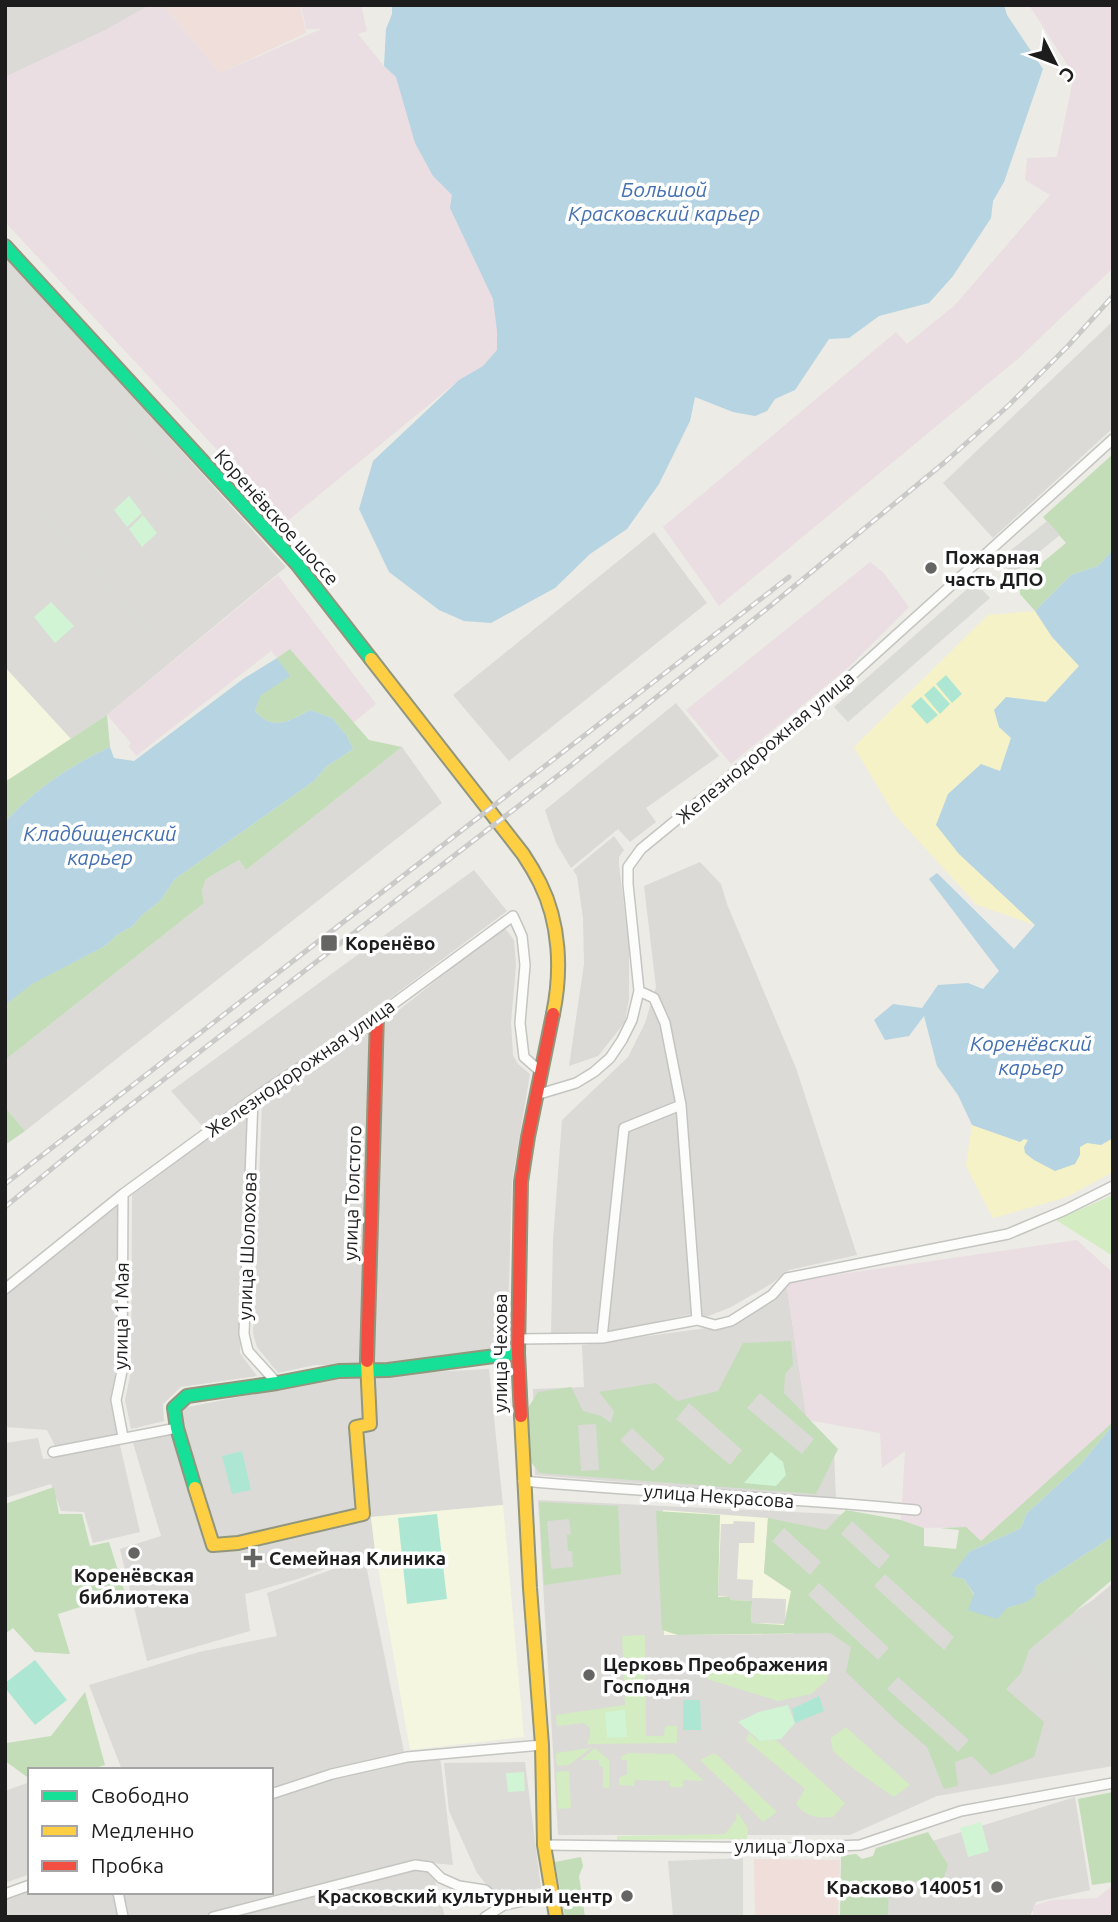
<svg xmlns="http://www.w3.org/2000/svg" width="1118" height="1922" font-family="Ubuntu,sans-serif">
<rect width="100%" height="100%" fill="#ecebe5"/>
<path fill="#dbdad6" d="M5,5H150L104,31L5,77Z
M5,255L286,567L107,715L5,782Z
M1113,321V428L993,538L943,483Z
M654,532L707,603L509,761L453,695Z
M676,703L719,756L646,808L656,822L630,842L618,829L571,868L556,843L545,810Z
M402,747L442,803L25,1131L5,1107V1060L204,903L202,890L206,879L239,860L246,870Z
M614,836L624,850L619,857V865L629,948V999L625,1022L598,1056L569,1066L584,964L583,918L577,876L573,870Z
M700,862L721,884L727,904L796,1068L857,1255L789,1270L771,1284L731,1307L706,1317L692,1314L609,1332L551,1334L553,1240L562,1120L628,1057L645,1023L656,987L644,886Z
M474,870L507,911L377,1008L203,1127L171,1091Z
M504,927L514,940L516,965L511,1023L513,1055L518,1064L530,1074L512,1182L507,1350L388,1366L373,1364L385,1021Z
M374,1027L360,1366L315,1365L278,1373L257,1347L253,1333L262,1104Z
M249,1107L240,1353L257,1376L181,1387L163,1404L164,1421L131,1429L125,1400L131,1371L132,1195Z
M118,1206L115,1375L110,1401L118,1435L56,1448L47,1430L5,1427V1294Z
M786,1282L807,1420L834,1451L836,1499L535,1475L533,1389L584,1387L582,1345L714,1327Z
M489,1369L503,1505L371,1517L375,1550L298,1579L245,1594L250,1631L147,1661L120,1549L161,1536L133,1443L182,1430L177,1410L183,1408L338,1377Z
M38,1438L43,1459L53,1458V1456L119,1441L140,1532L93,1543L84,1512L61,1511L51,1484L5,1498V1443Z
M538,1500L835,1514L901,1520L1008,1653L1093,1600L1113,1583V1766L937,1796L850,1835H558Z
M361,1559L366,1565L404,1752L336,1770L271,1792V1770H122L89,1685L199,1652L277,1636L267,1593Z
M440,1756L453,1865L423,1862L202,1917H126L120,1892H271V1796L335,1775L395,1763Z
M525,1762L541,1888L495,1895L477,1873L449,1811L444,1763Z
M27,1783L30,1790V1874L5,1883V1791Z
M1075,1797L1090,1890L1036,1902L1030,1917H862L861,1863Z
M422,1868L426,1869L434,1877L445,1917H230Z
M30,1889V1892H113L119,1917H5V1897Z"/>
<path fill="#efded9" d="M163,5H300L306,33L220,73Z
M754,1859L840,1860L838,1917H755Z"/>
<path fill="#eadee3" d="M150,5H163L220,73L321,29H306L301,5H361L367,31L358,34L384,66L396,77L452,195L493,300L498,331V350L483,366L459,380L285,523L5,222V77L104,31Z
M1029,5H1113V268L1019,358L719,606L663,527L896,332L907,344L955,305L1050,195L1025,180L1027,158L1057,157L1074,75Z
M870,562L883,572L909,607L850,666L731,764L686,710Z
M278,575L376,704L353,723L290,649L277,658L271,651L136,756L128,746L131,743L107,715Z
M1077,1240L1113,1273V1422L981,1542L965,1527L924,1528L901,1520L905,1451L882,1468L880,1433L807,1420L786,1282Z
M1113,1885V1917H1033V1906L1052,1900L1097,1898Z"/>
<path fill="#f4f6df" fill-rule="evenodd" d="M5,667L71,739L5,782Z
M503,1505L524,1737L410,1750L375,1550L371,1517Z
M663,1510L768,1518L764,1573L791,1591L793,1634L664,1635ZM734,1521L755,1522L754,1543H739L737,1579L753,1580L752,1598L786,1599L785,1624L751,1623L752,1601L731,1600L730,1597L718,1596L721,1524H733Z"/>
<path fill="#d4ecc1" d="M1113,1195V1256L1056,1220Z
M645,1635L646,1736H664L665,1726H677V1743L587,1744L590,1737V1728L584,1723L557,1726L556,1715L625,1705L622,1636Z
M827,1667L828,1679L811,1694L778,1701L707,1679L706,1670Z
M846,1727L910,1785L894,1797C883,1790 838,1759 833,1750C832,1748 831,1740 831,1738Z
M749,1733L758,1741L776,1740L845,1803L833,1817C815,1818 808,1818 796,1804L805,1789L746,1740Z
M591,1748L569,1765L557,1766L556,1753Z
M595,1748L609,1760V1788H603V1767L599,1766V1760H581Z
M628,1753L674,1754L704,1781L683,1780V1787H670V1781L635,1780L634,1786L619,1785V1778L627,1774V1760H621V1757Z
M715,1753L777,1812L763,1822L741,1799L700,1760Z
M569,1771L571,1808L558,1809L556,1772Z
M737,1812L748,1828L747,1839L617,1840V1836L725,1834L736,1820Z"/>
<path fill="#c2ddb8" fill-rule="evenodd" d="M1113,454V550L1098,566L1071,575L1035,611L1020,594V581L1066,543L1043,517Z
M290,649L369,740L402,747L246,870L239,860L206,879L202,890L204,903L5,1060V1005L31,984L105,946L118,934L133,926L142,915L160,901L175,879L314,781L326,767L353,749L347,736L332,718L310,710C290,721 273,732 255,711L259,696L289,676L277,658Z
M107,715L110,747C71,765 34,790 5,822V782Z
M5,1107L25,1131L5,1145Z
M791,1341L793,1365L785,1374L784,1393L838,1449L816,1494L540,1473L525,1455L528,1408L538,1392L571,1387L583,1411L601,1416L611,1423L614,1411L599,1392L656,1383L677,1401L718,1391L743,1343ZM760,1393L814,1439L802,1454L747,1408ZM689,1403L742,1450L730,1465L676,1419ZM596,1424L599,1470L581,1471L578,1425ZM632,1428L665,1459L653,1471L620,1440Z
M1113,1422V1425L1080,1465L1026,1514L1021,1528L969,1552L952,1576L964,1579L974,1595L1007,1608L1025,1602L1035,1587L1113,1536V1579L1029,1650L1021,1673L1006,1689L1044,1722L1034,1757L991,1775L972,1756L955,1762L958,1786L944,1789L927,1747L899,1723L846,1672L851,1647L830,1633L678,1635L662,1630L656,1511L720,1515L718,1597H730L731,1600L752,1601L751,1623L784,1625L791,1591L764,1573L768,1518L826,1530L846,1510L901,1520L924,1528V1546L956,1549L959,1530L940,1528L966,1527L981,1541ZM852,1521L890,1556L879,1569L841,1534ZM784,1528L821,1562L810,1575L772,1541ZM885,1574L954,1637L944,1650L874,1586ZM819,1583L889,1648L878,1660L808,1595ZM898,1677L969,1740L958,1752L887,1689Z
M54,1487L59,1514H82L90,1546L109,1542L125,1593L58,1614L70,1654L35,1652L13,1628L5,1634V1504Z
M539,1502L618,1506L621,1574L544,1585ZM569,1519L571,1534L567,1535L568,1551H572L573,1567L551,1569L547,1521Z
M85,1692L105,1765L88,1770H30V1779L5,1761V1741L7,1743L51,1736Z
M1113,1792V1882L1092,1885L1078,1799Z
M928,1832L948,1865L943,1880L889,1883L888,1917H840L841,1856L856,1854L862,1859L873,1856L876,1848Z
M581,1857L583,1866L579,1876L585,1917H565L555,1862Z"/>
<path fill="#f6f2c7" d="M1035,611L1052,637L1079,666L1046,702L1006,697L995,710L999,727L1011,738L1000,771L981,765L948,794L936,825L959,854L1035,925L977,905L894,814L854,747L988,615Z
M972,1125L1020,1142L1024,1139L1028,1140L1024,1147H1080L1087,1142L1101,1145L1113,1138V1172L1067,1197L993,1218L966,1166Z"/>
<path fill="#d1f4d4" d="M129,496L142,513L127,527L114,510Z
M143,515L157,533L142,547L129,529Z
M51,602L74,626L55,643L34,617Z
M771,1452L783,1462L786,1475L776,1486L744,1483Z
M788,1705L795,1723L781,1739L760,1741L738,1722L759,1712Z
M625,1710L627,1737L607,1738L605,1712Z
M524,1772L525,1791L508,1792L506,1773Z
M981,1822L989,1851L968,1857L960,1828Z"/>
<path fill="#ade7d4" d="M946,675L962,694L952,703L936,684Z
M934,686L950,704L940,714L924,695Z
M921,697L938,715L927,724L911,706Z
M242,1451L251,1490L232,1494L222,1456Z
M437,1514L447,1599L407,1604L398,1518Z
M35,1660L67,1700L35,1725L5,1688V1683Z
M819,1696L824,1711L795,1723L792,1709Z
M683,1700H700L701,1730H683Z"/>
<path fill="#dadad7" d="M5,266L105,377L100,382L5,277Z
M140,413L161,437L156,443L165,453L171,448L189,468L175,481L122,423L130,416L133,419Z
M36,501L162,640L157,645L31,506Z
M1047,521L1060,535L1012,574L999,560Z
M975,582L990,598L848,722L834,707Z
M349,1529L352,1544L324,1550L321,1536Z
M1085,1618L1113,1644V1675L1109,1679L1082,1655L1060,1678L1029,1650Z
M682,1649L701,1650L700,1683L705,1699L731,1727L722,1736L717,1732L709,1741L714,1747L706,1754L685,1734L703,1730L701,1699L682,1698Z
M743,1858V1917H673L668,1861Z"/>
<path fill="#b6d4e1" d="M392,5H1004L1007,15L1043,69L1004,182L993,201L991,218L953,276L929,303L879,316L849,338L829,339L795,390L775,399L767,411L755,416L733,412L695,397L690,421L659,484L627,529L590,554L555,588L491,623L464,621L439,610L389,572L359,509L373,461L459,380L483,366L497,350V331L493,299L450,208L452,195L433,176L415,143L396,77L384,66L386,29L392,14Z
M1113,550V1138L1101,1145L1087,1143L1080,1147V1155L1075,1164L1055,1171L1034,1160L1025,1153L1024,1147L1028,1140L1024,1139L1020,1142L972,1125L958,1095L937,1066L924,1016L909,1036L885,1040L874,1020L893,1004L922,1008L938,985L968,983L983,989L999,971L929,879L937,873L1014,949L1035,925L959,854L936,825L948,794L981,764L1000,771L1011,738L999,727L994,710L1006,697L1046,702L1079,666L1052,637L1035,611L1071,575L1098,566Z
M277,658L290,676L260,696L255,711C273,732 290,721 310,710L332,718L347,736L353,749L326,767L314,781L175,879L160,901L142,915L133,926L118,934L105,946L32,984L5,1005V822C34,790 71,765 110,747L114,758L134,761L243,679Z
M1113,1425V1536L1035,1587V1596L1026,1602L1007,1608L997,1619L968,1610L974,1594L964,1579L951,1576L969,1552L1021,1528L1026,1514L1080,1465Z"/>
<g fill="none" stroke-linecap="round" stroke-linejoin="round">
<defs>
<path id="street" d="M639,991L654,998L665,1023L681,1105L697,1320
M536,1095L576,1083L594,1072L610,1058L622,1040L632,1020L639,991L628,884V867L641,849L841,685L1113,439
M253,1099L244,1334L248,1351L277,1383
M5,1289L123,1194L253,1099L377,1016L513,916L522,936L525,965L520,1023L524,1057L541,1072
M602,1338L624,1128L681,1105
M518,1339L602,1338L697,1320L715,1325L731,1321L772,1295L787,1278L1008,1234L1065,1210L1113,1186
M123,1437L116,1400L122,1371L123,1194
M53,1452L177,1428
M523,1481C654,1493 785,1497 916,1510
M271,1794L332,1774L407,1757L542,1745
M544,1845L794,1848L860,1845L961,1811L1113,1783
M118,1892L123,1917
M5,1894L30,1885
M213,1917L415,1865L430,1867L441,1878L459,1886L485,1890L504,1905
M485,1917L504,1905L552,1895"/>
<path id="fast" d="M5,246L297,564L371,659
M195,1488L177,1428L174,1408L187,1396L277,1383L339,1371L388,1370L518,1353"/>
<path id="slow" d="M371,659L523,854C529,863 535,873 540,883C560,923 562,971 553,1014
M521,1416L530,1588L542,1745L544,1845L556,1917
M195,1488L213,1545L238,1543L363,1514L356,1427L370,1424L367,1361"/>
<path id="jam" d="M367,1361L377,1016
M521,1416L518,1353L521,1182L528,1137L553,1014"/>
</defs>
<use href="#street" stroke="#c4c4c1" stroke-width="12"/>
<use href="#fast" stroke="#91967c" stroke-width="16"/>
<use href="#slow" stroke="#91967c" stroke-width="16"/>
<use href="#jam" stroke="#91967c" stroke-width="16"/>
<use href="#street" stroke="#fcfcfb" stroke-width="9"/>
<use href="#fast" stroke="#16e098" stroke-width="12"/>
<use href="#slow" stroke="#ffcf43" stroke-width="12"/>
<use href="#jam" stroke="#f24e42" stroke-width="12"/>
<defs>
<path id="rail" d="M5,1184L789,577
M5,1207L110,1121L569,767L769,607L945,462L1008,406L1067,347L1113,296"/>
</defs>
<use href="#rail" stroke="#cacac9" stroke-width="5"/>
<use href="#rail" stroke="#fff" stroke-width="2.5" stroke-dasharray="8" stroke-linecap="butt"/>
</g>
<g fill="#656563" stroke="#fff" stroke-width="2.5">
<circle cx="931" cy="568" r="7"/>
<rect x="320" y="934" width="18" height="18" rx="3.5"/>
<circle cx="134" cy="1553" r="7"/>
<path d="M249.5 1547.5h7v7h7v7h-7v7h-7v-7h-7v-7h7z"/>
<circle cx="589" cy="1675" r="7"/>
<circle cx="997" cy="1887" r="7"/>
<circle cx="627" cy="1896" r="7"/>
</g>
<g text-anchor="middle" stroke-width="7" stroke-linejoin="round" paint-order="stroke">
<g font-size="19" fill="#1d1d1d" stroke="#fff">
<text transform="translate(277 517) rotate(48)" y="7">Коренёвское шоссе</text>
<text transform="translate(765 747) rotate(-40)" y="7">Железнодорожная улица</text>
<text transform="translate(300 1068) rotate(-35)" y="7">Железнодорожная улица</text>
<text transform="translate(352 1193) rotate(-88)" y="7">улица Толстого</text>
<text transform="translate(247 1246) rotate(-88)" y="7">улица Шолохова</text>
<text transform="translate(121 1316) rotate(-89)" y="7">улица 1 Мая</text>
<text transform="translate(500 1353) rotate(-90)" y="7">улица Чехова</text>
<text transform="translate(719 1496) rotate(4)" y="7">улица Некрасова</text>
<text x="790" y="1853">улица Лорха</text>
</g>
<g font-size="19" font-weight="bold" fill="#1d1d1d" stroke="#fff" text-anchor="start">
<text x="945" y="564">Пожарная<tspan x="945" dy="22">часть ДПО</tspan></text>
<text x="345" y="950">Коренёво</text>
<text x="269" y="1565">Семейная Клиника</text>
<text x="134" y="1582" text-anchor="middle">Коренёвская<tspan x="134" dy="22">библиотека</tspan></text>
<text x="603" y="1671">Церковь Преображения<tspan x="603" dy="22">Господня</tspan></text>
<text x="983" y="1894" text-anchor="end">Красково 140051</text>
<text x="613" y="1903" text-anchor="end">Красковский культурный центр</text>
</g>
<g font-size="21" font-style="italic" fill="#446fb1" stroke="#fff">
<text x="664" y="197">Большой<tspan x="664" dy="24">Красковский карьер</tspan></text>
<text x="100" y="841">Кладбищенский<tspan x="100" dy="24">карьер</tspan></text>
<text x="1031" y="1051">Коренёвский<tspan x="1031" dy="24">карьер</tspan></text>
</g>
</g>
<rect width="1118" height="1922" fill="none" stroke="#1d1d1d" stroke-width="14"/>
<rect x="28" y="1768" width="245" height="126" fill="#ffffff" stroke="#a5a5a5" stroke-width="2"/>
<rect x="42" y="1791" width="35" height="10" fill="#16e098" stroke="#a5a5a5" stroke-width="2"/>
<text x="91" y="1803" font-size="21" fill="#1d1d1d">Свободно</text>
<rect x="42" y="1826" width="35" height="10" fill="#ffcf43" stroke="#a5a5a5" stroke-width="2"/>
<text x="91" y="1838" font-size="21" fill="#1d1d1d">Медленно</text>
<rect x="42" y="1861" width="35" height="10" fill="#f24e42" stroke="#a5a5a5" stroke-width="2"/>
<text x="91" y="1873" font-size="21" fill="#1d1d1d">Пробка</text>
<g transform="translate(1055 63) rotate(132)" stroke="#ffffff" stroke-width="5" paint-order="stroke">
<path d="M0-5L12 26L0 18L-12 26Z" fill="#1d1d1d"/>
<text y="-10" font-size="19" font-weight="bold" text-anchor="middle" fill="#1d1d1d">С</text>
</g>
</svg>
